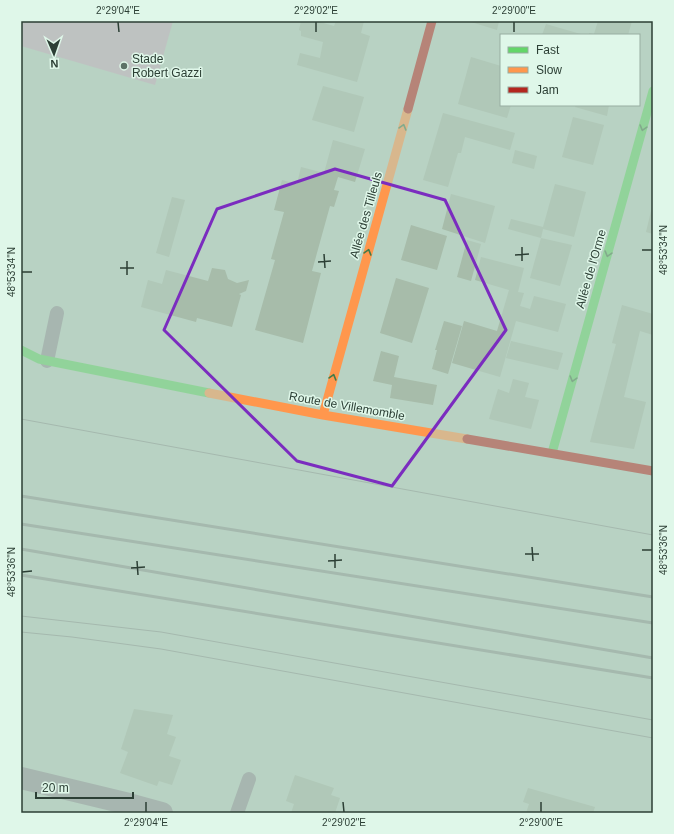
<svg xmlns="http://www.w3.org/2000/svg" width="674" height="834" font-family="Helvetica,sans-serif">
<rect width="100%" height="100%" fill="#b8d2c3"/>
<path fill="#c6b0bf" d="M21,21H173L155,85L21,46Z"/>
<path fill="#a7bcaa" d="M301,21H316L334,26L336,21H364L361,33L370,36L357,82L297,65L300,53L320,58L323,42L301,36V31L299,30Z
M468,21H499L497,30Z
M598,21H632L628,35H589V33L594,34Z
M546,24L584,35H542Z
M471,57L501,66V105H511L507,118L458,104Z
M323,86L364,97L354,132L312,120Z
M576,105H609L607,116L575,107Z
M443,113L515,133L510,150L465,137L461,153H458L448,187L423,180Z
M573,117L604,125L593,165L562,157Z
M333,140L365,149L355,182L338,177L334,190L339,191L334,207L330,206L312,271L321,273L303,343L255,330L275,260L271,259L284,212L274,210L282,180L297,184L301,167L324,173Z
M515,150L537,156L534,169L512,163Z
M555,184L586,192L574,237L543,229L541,238L572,245L560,286L530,278L541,238L508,229L511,219L543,227Z
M451,194L495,206L485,243L442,229Z
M172,197L185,200L169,257L156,253Z
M652,207H653V234L646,232Z
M411,225L447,236L437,270L401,260Z
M467,240L481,244L471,281L457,277Z
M481,257L524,268L518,292L524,293L520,306L530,309L534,296L566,304L558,332L516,321L500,377L452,363L464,321L497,331L509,290L475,280Z
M212,268L225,270L228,279L237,283L249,280L246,291L239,294L241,295L232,327L197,318L196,322L141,307L148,280L162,284L166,270L208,281Z
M396,278L429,288L412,343L380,333Z
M622,305L653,314V335L640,331L624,397L646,402L634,449L590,442L616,344L612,343Z
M444,321L462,326L448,374L432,369L437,350H435Z
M511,341L563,353L558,370L506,358Z
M381,351L399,356L394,377L437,385L433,405L390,398L392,385L373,381Z
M513,379L529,383L525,397L539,400L531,429L489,419L498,389L509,393Z
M134,709L173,715L167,734L176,737L169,756L181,760L172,785L159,781L157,786L120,773L128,752L121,749Z
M295,775L334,788L331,795L340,798L335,813H291L294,804L286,801Z
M528,788L595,807L593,813H526L529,804L523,802Z"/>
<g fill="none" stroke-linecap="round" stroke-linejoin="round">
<path stroke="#929699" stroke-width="14" d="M47,361L57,313
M237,813L249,779"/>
<path stroke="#929699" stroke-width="22" d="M21,778L129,804L162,813"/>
<path stroke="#63d668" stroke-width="9" d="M21,350L39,359L209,393
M552,453L653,91"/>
<path stroke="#ff974d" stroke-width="9" d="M209,393L323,415L467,439
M323,415L408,109"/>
<path stroke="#b3261e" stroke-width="9" d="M408,109L432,21
M467,439L653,471"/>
<path stroke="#8e9b95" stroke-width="1" d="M21,419L653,535
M21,616L161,632L653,720
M21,632L72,637L161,649L653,738"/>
<path stroke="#8e9b95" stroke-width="3" d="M21,496L653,597
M21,524L653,623
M21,549L653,658
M21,575L653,678"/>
</g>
<defs><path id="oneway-chevron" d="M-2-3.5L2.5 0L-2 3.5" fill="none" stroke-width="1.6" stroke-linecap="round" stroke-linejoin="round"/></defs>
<g stroke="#427b49">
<use href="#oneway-chevron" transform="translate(403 127) rotate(-74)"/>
<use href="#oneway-chevron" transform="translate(643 128) rotate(106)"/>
<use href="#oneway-chevron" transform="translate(368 252) rotate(-74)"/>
<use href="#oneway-chevron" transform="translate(608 254) rotate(106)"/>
<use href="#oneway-chevron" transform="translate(333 377) rotate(-74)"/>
<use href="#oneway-chevron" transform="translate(573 379) rotate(106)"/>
</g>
<path d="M0 0H674V834H0ZM335,169L445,200L506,330L392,486L297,461L164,330L217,209Z" fill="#b8d2c3" fill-opacity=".55" fill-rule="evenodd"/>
<path fill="none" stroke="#7b2cbf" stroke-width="3" stroke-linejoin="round" d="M335,169L445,200L506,330L392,486L297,461L164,330L217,209Z"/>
<path fill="none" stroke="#2c3f35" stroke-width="1.5" d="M118,22L119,32M316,22V32M514,22V32M522,247V261M642,250H652M324,254L325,268M515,255L529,254M127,261V275M318,262L331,261M120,268H134M22,272H32M532,547L533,561M642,550H652M335,554V568M525,554H539M137,561L138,575M328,561L342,560M131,568L145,567M22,572L32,571M146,802V812M343,802L344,812M541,802V812"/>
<circle fill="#5d7267" stroke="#dff7e9" stroke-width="1.5" cx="124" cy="66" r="4"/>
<g text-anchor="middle" stroke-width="3" stroke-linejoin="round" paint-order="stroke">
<g font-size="12" fill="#2c3f35" stroke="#dff7e9" text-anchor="start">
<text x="132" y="63">Stade<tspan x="132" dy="14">Robert Gazzi</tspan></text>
</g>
<g font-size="12" fill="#2c3f35" stroke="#dff7e9">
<text transform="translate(366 215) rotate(-74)" y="4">Allée des Tilleuls</text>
<text transform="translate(591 269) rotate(-74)" y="4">Allée de l'Orme</text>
<text transform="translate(347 406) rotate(10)" y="4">Route de Villemomble</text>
</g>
</g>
<rect width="674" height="834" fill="none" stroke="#dff7e9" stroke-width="44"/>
<rect x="500" y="34" width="140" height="72" fill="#dff7e9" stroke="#97ada1"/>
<rect x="508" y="47" width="20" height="6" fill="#63d668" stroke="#97ada1"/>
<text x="536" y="54" font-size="12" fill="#2c3f35">Fast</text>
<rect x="508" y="67" width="20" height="6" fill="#ff974d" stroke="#97ada1"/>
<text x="536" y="74" font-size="12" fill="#2c3f35">Slow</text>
<rect x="508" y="87" width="20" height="6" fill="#b3261e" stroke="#97ada1"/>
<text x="536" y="94" font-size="12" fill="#2c3f35">Jam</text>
<g transform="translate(54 54) rotate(178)" stroke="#dff7e9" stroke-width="3" paint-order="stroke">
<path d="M0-3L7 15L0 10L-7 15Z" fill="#2c3f35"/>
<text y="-6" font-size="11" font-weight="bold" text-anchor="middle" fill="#2c3f35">N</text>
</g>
<path d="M36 792v6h97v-6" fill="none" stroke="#2c3f35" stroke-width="2"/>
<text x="42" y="792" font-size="12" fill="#2c3f35" stroke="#dff7e9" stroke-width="3" paint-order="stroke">20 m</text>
<rect x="22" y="22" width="630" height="790" fill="none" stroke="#2c3f35" stroke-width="1.5"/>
<g font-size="10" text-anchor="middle" fill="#2c3f35">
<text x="118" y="14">2°29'04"E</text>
<text x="316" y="14">2°29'02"E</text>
<text x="514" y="14">2°29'00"E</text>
<text transform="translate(663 250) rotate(-90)" y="4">48°53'34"N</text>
<text transform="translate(11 272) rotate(-90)" y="4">48°53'34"N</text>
<text transform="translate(663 550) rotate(-90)" y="4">48°53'36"N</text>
<text transform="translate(11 572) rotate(-90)" y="4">48°53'36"N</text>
<text x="146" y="826">2°29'04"E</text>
<text x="344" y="826">2°29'02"E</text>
<text x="541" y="826">2°29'00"E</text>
</g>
</svg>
